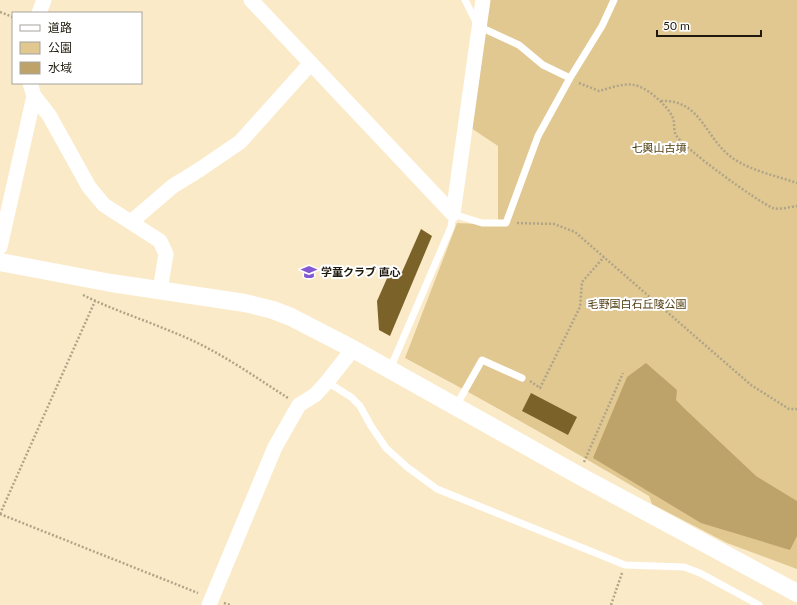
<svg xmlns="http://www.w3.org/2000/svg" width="797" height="605" font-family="Lato,'Noto Sans JP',sans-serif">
<rect width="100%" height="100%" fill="#faeac7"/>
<path fill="#e1c891" d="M490,0H797V569L727,543L652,504L649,496C569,448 488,402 405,358L457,223L498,225V146L471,128Z"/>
<path fill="#bda36a" d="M646,363L677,390L676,400L686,410L756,476L797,501V536L790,550L701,523L593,458L627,377Z"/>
<path fill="#7a6229" d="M421,229L432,236L390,336L379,330L377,301L392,267L402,272Z
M531,393L577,417L568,435L522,411Z"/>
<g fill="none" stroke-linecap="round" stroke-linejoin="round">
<path stroke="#b0a488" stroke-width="2.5" stroke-dasharray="2 2" stroke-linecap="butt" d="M0,12L13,17
M579,83L599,91C610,88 623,83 634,85C647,87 668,106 673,118C675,123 673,130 676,135C683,148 758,202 773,208C779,210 790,207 797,206
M661,101C702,99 705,140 734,159C752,171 777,176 797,183
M517,223L554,224L575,232L751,385L789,409H797
M83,295C113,310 145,320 175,333C216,349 252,375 288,398
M530,381L540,388L580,307L582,282L604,257
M584,462L623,373
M0,514L198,593
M0,514L95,301
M224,603L230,605
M611,605L622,573"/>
<path stroke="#fff" stroke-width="7" d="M465,0L478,26L519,45L543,65L570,78
M390,369L451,227L453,214L482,223H506L538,136L570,78L602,26L614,0
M327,382L351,397L360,406L371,426L386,448L407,467L437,489L625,565L684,567L700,573L759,605
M456,406L482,360L522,378"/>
<path stroke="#fff" stroke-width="15" d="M251,0L453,214
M39,13L44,0
M30,83L34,96L49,115L89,187L104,205L160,241L166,254L160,290
M453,214L483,0
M131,222L173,186L199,170L240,142L311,63
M0,247L34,96
M209,605L275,447L299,405L315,395L327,382L353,349"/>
<path stroke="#fff" stroke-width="18" d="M0,262L111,283L245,303L273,310L291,317L353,349L578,475L797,593"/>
</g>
<defs>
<symbol id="school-bare" viewBox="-9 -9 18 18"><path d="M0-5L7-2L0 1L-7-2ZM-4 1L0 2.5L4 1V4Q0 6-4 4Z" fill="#8259d2" stroke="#fff" stroke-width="2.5" paint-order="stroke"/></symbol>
</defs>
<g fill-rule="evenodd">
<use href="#school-bare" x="298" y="261" width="22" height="22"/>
</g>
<g text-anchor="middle" stroke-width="4" stroke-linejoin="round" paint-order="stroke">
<g font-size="11" fill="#513e10" stroke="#fff">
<text x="659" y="152">七輿山古墳</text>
<text x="637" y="308">毛野国白石丘陵公園</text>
</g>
<g font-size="11" font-weight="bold" fill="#1f1a0d" stroke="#fff" text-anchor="start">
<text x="321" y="276">学童クラブ 直心</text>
</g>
</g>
<rect x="12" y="12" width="130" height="72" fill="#ffffff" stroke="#a5a39e"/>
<rect x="20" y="25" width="20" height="6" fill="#ffffff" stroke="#a5a39e"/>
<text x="48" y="32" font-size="12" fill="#1f1a0d">道路</text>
<rect x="20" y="42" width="20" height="12" fill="#e1c891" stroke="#a5a39e"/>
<text x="48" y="52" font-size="12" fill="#1f1a0d">公園</text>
<rect x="20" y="62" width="20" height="12" fill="#bda36a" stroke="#a5a39e"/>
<text x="48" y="72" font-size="12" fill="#1f1a0d">水域</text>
<path d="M657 30v6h104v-6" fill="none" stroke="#1f1a0d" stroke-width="2"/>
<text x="663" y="30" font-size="12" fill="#1f1a0d" stroke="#ffffff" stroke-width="3" paint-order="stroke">50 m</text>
</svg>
